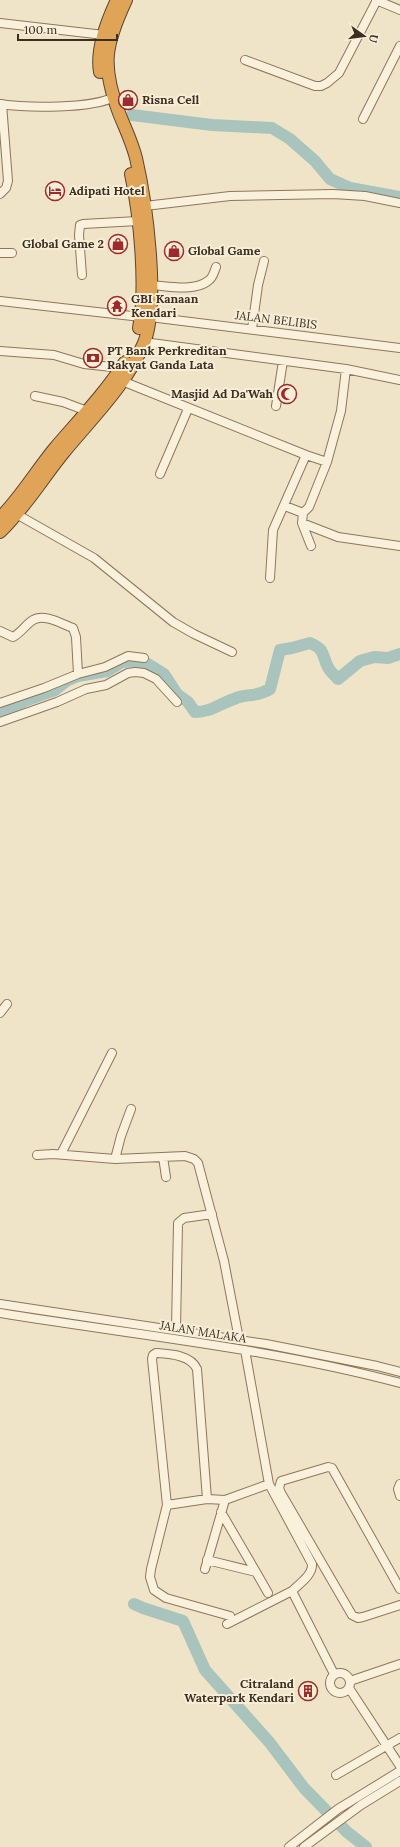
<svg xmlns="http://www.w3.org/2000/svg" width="400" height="1847" font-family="Lora,serif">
<rect width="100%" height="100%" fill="#f0e4c8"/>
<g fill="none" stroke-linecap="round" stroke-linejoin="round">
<path stroke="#a9c4bc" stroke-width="12" d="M132,115L212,125L272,128L290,139L315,161L330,179L350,188L400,197
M0,714L27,700L55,690L66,681L78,676L107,671L122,662L136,661L148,664L164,674L177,694L188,702L195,712C211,712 219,704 234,699C247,693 255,698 270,689L280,650L292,648L310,643C327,650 321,656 329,669C331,672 335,676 338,679L360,661L374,657L388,658L400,654
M134,1604L143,1608L183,1621L205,1670L270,1743L304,1788L347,1832L366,1847"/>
<defs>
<path id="minor" d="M376,0L400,10
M0,23L104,35
M245,60L315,86H321L327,83L339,73L377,0
M0,104C27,108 91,109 114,97
M363,119L400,46
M0,194L6,188L8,181L2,104
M145,206L230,196L333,194L365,196L400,203
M0,253H12
M82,275L79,235L80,225L83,224L138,221
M151,285C167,286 194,292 208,281C213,278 214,272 216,267
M0,301L141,317
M150,317L400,348
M252,329L258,285L264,261
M144,342L346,369L400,380
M0,351L54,355L84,364L121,368
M122,381L306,455L273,530L270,578
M35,396L63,402L87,411
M276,406L283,361
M306,455L327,462L341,411L346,369
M160,474L188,409
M285,506L303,513L302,523L311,546
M303,513L309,507L327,462
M18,515L94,558L173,622L194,634L232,652
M302,523L338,537L400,546
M0,631L13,637C22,632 25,625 33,620C44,613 62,624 73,628L76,637L78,674
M0,703L44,688L78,674L105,667L128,656L144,658
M0,722L57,702L86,689L106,685L128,673L135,672L144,673L156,679L177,702
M0,1013L7,1004
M61,1154L112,1053
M37,1155L53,1154L115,1159L185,1156L194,1159L198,1163L224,1261L239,1339
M163,1157L166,1177
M115,1159L121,1136L131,1109
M0,1304L266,1344L377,1366L400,1372
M0,1313C134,1335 269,1348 400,1383
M176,1329L178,1223L184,1218L212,1214
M245,1350L269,1484L312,1564C313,1575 299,1584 292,1591L334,1674
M400,1484L398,1489L400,1496
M167,1505L152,1359L153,1355L156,1353C170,1354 191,1355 197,1369L207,1499
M221,1512L256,1572
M207,1560L256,1572L268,1593
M205,1569L225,1500
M400,1589L332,1468L328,1467L281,1481L279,1488L281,1493L352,1615L358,1618L363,1617L400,1605
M230,1616L166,1598L154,1590L150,1577L151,1569L167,1505L207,1499L225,1500L269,1484
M227,1624L292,1591
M330 1683a10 10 0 1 1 20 0a10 10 0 1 1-20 0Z
M350,1681L400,1664
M349,1688L400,1766
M336,1775L400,1738
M289,1847L338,1809L400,1771
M304,1847L361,1805L400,1781"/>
<path id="highway" d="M100,72C96,49 107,21 117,0
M131,174C140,215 147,287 139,328
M0,518C21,497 36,471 55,448C79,420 105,393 125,362
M0,532C25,508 42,479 64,452C92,418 127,384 144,343C160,303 146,201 136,158C132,142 125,128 119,113C101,65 105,45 126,0"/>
</defs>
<use href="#minor" stroke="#8d765c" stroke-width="10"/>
<use href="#highway" stroke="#5b4430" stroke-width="14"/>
<use href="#minor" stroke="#faf1dc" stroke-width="8"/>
<use href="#highway" stroke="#e0a458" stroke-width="12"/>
</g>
<defs>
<symbol id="shop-ring" viewBox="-11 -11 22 22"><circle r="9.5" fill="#f7eed8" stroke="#9e2a2b" stroke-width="1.5"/><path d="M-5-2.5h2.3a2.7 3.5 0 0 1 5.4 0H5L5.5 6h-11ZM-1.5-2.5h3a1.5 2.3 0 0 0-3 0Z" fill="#9e2a2b"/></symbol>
<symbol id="hotel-ring" viewBox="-11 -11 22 22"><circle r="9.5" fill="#f7eed8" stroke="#9e2a2b" stroke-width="1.5"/><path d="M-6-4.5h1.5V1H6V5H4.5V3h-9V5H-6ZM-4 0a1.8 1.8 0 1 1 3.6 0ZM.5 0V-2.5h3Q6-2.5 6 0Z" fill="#9e2a2b"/></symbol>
<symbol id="temple-ring" viewBox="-11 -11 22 22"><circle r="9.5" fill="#f7eed8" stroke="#9e2a2b" stroke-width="1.5"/><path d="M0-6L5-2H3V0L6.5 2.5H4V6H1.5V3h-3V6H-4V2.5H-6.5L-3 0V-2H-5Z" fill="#9e2a2b"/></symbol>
<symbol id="bank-ring" viewBox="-11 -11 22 22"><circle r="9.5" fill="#f7eed8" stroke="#9e2a2b" stroke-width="1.5"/><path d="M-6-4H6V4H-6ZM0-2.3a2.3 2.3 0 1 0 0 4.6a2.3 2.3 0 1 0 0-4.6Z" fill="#9e2a2b"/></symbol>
<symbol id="mosque-ring" viewBox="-11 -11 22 22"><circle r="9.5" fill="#f7eed8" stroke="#9e2a2b" stroke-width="1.5"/><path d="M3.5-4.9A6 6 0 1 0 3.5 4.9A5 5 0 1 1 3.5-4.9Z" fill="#9e2a2b"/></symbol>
<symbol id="building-ring" viewBox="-11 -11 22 22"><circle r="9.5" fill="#f7eed8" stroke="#9e2a2b" stroke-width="1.5"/><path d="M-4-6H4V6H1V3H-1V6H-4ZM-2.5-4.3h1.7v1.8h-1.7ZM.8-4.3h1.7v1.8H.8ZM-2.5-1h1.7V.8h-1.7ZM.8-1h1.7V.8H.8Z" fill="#9e2a2b"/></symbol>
</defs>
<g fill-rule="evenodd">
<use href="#shop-ring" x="117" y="89" width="22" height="22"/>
<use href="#hotel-ring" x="44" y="180" width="22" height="22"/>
<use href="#shop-ring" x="107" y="233" width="22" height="22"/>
<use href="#shop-ring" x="163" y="240" width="22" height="22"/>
<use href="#temple-ring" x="106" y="295" width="22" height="22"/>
<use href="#bank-ring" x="82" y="347" width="22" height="22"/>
<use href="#mosque-ring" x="276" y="383" width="22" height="22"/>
<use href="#building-ring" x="297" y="1680" width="22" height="22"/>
</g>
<g text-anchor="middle" stroke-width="4" stroke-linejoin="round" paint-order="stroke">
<g font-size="12" font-weight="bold" fill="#3d2e20" stroke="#f7eed8" text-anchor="start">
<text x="142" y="104">Risna Cell</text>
<text x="69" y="195">Adipati Hotel</text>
<text x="104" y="248" text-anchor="end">Global Game 2</text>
<text x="188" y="255">Global Game</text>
<text x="131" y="303">GBI Kanaan<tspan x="131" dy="14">Kendari</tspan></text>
<text x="107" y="355">PT Bank Perkreditan<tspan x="107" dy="14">Rakyat Ganda Lata</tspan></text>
<text x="273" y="398" text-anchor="end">Masjid Ad Da'Wah</text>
<text x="294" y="1688" text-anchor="end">Citraland<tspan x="294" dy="14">Waterpark Kendari</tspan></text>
</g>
<g font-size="12" fill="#3d2e20" stroke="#f7eed8">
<text transform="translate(276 320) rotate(7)" y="4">JALAN BELIBIS</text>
<text transform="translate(203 1332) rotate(9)" y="4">JALAN MALAKA</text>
</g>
</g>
<g transform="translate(364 36) rotate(104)" stroke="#f7eed8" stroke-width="3" paint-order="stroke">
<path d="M0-3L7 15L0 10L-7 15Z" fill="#3d2e20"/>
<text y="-6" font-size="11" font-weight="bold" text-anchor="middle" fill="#3d2e20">U</text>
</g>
<path d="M18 34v6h99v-6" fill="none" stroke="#3d2e20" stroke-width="2"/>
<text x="24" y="34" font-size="12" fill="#3d2e20" stroke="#f7eed8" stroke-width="3" paint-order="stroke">100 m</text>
</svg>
